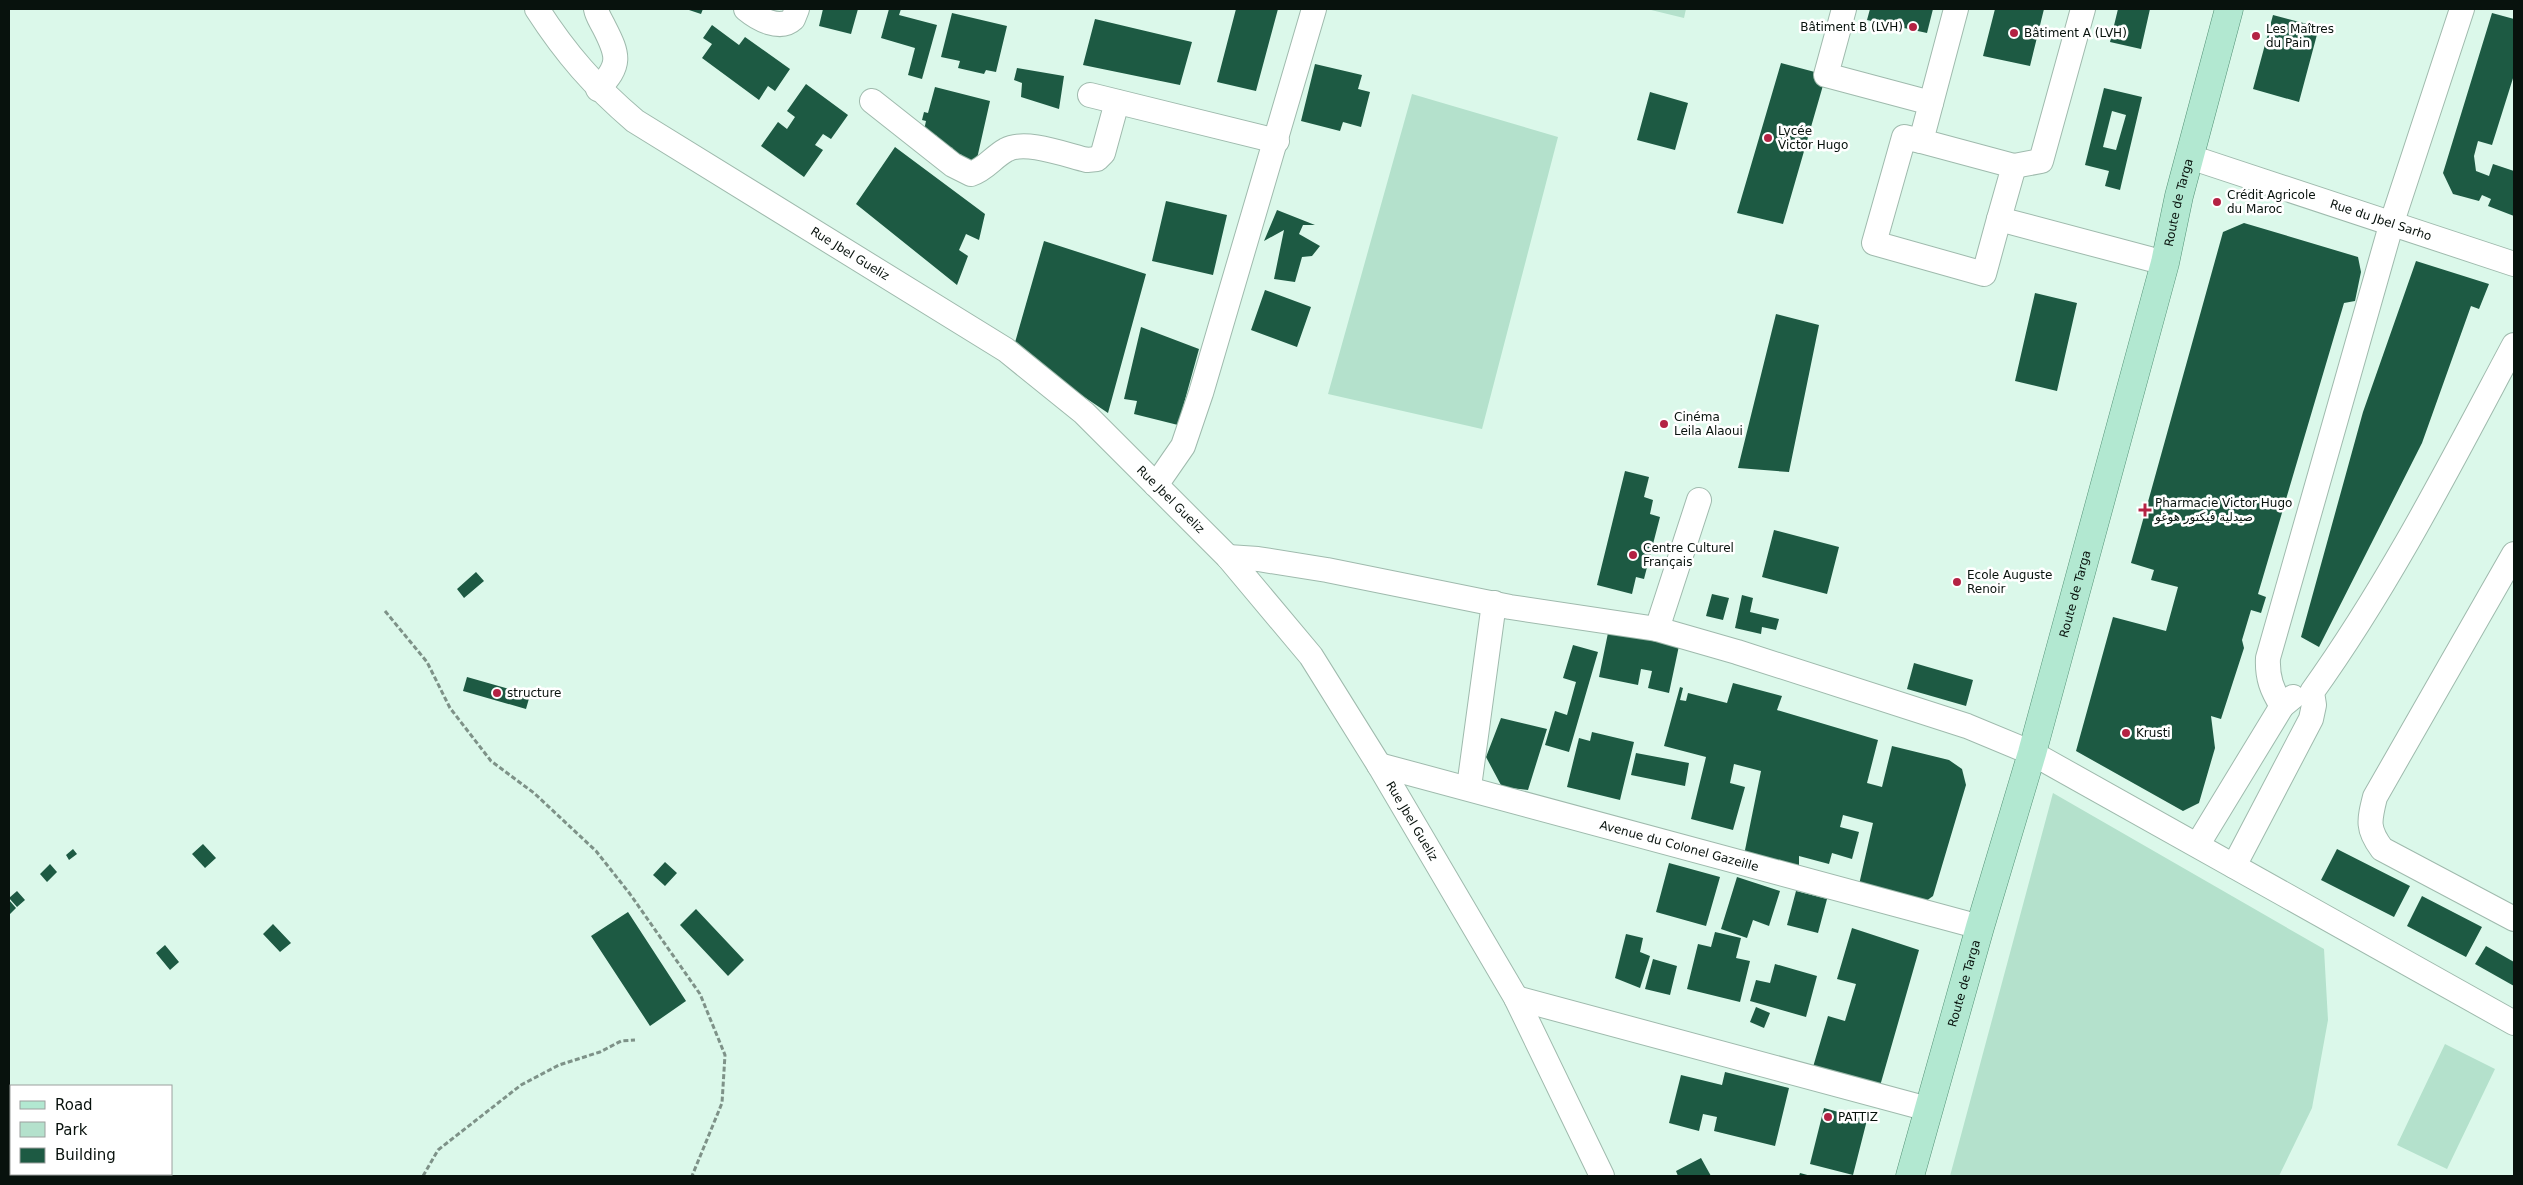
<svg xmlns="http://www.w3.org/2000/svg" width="2523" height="1185" font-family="'DejaVu Sans',Cairo,sans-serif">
<rect width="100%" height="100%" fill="#dbf8ea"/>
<path fill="#b4e1cc" d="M1647,9H1686L1684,18Z
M1412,94L1558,137L1482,429L1328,394Z
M2053,793L2324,949L2328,1020L2312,1108L2279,1176H1950Z
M2445,1044L2495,1069L2447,1169L2397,1145Z"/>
<path fill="#1d5a43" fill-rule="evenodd" d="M686,9H703L701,14Z
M823,9H858L851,34L819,26Z
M889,9H901L899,15L937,25L922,79L908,75L915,48L881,38Z
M1236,9H1278L1256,91L1217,82Z
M1870,9H1933L1927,33L1867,20Z
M1995,9H2044L2030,66L1983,56Z
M2118,9H2150L2141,49L2110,42Z
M952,13L1007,26L996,72L986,70L984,74L958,68L960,61L941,57Z
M2492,13L2514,19V75L2492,145L2478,141L2474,156L2476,171L2489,176L2493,164L2514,171V216L2488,206L2491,199L2482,195L2479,201L2453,194L2443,173Z
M2273,15L2319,27L2299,102L2253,89Z
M1095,19L1192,42L1180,85L1083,65Z
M712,25L739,45L745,37L790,69L775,91L768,86L759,100L702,58L712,44L703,38Z
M1781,63L1826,75L1783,224L1737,213Z
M1315,64L1362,75L1358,89L1370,92L1361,127L1343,122L1340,131L1301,121Z
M1017,68L1064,76L1059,109L1021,97L1022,83L1014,80Z
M806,84L848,115L831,139L823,134L815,145L823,150L804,177L761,146L778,122L787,129L795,117L787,111Z
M935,87L990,101L976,163L961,160L962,155L952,152L953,148L944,146L945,143L936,140L937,136L924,130L926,121L922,120L924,112L928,113Z
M2104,88L2142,97L2120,190L2105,186L2109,171L2085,165ZM2112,111L2126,115L2116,150L2103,147Z
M1650,92L1688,103L1675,150L1637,140Z
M895,147L985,214L979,240L966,234L959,250L968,256L957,285L856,204Z
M1166,201L1227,215L1213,275L1152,261Z
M1277,210L1315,225H1303L1299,234L1320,246L1312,256L1302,257L1295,282L1274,279L1284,230L1264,241Z
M2244,223L2358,257L2361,272L2355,301L2344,303L2258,594L2266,597L2261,613L2251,610L2242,640L2244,648L2221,719L2211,716L2215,748L2199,803L2183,811L2076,751L2113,617L2166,631L2178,587L2151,580L2154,570L2131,563L2223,232Z
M1044,241L1146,274L1108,413L1059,380L1014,346Z
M2416,261L2489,284L2479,309L2471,306L2422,443L2319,647L2301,637L2363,412Z
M1265,290L1311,307L1297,347L1251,330Z
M2035,293L2077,303L2057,391L2015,381Z
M1776,314L1819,325L1789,472L1738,468Z
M1141,327L1199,349L1178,425L1134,414L1137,401L1124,399Z
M1625,471L1649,477L1644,497L1653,500L1650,514L1660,517L1644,579L1636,577L1632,594L1597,585Z
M1774,530L1839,547L1827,594L1762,577Z
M476,572L484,581L464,598L457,589Z
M1712,594L1729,598L1723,620L1706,616Z
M1742,595L1753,598L1750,612L1779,619L1776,630L1762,627L1761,634L1735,628Z
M1609,628L1680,641L1669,693L1648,688L1652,671L1641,669L1638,685L1599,677Z
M1573,645L1598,652L1569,752L1545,745L1555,711L1567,715L1576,682L1563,678Z
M1914,663L1973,680L1966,706L1907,689Z
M467,677L530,695L526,709L463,691Z
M1733,683L1782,696L1777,710L1878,740L1867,783L1882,787L1892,746L1949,760L1962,769L1966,785L1933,896L1922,904L1858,889L1873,823L1843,815L1840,827L1859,832L1852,859L1832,853L1829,864L1799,856V870L1744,855L1761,771L1734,764L1730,783L1745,787L1733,830L1691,819L1706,757L1664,746L1680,687L1683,688L1680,700L1686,701L1688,693L1727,703Z
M1501,718L1547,729L1528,790L1502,787L1486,757Z
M1592,732L1634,742L1620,800L1567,787L1579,738L1590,741Z
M1636,753L1689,763L1685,786L1631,775Z
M203,844L216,858L205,868L192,854Z
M73,849L77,854L69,860L66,855Z
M2337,849L2410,886L2394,917L2321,880Z
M665,862L677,873L665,886L653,875Z
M1669,863L1720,877L1706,926L1656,912Z
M50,864L57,872L47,882L40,874Z
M1737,877L1780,891L1769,926L1753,920L1747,938L1721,929Z
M17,891L25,900L17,907L9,898Z
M1796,891L1827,899L1818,933L1787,925Z
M2422,896L2482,927L2466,957L2407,926Z
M9,900L16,908L9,915Z
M696,909L744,960L728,976L680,925Z
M628,912L686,1001L650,1026L591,936Z
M273,924L291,943L280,952L263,934Z
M1852,928L1919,950L1880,1086L1813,1067L1828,1016L1845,1021L1856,984L1837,979Z
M1715,932L1741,938L1736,958L1750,961L1740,1002L1687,989L1698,944L1711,947Z
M1626,934L1643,938L1640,952L1650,956L1640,988L1615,978Z
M165,945L179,962L170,970L156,953Z
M2486,946L2514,962V986L2475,964Z
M1653,959L1677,966L1670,995L1645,989Z
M1775,964L1817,976L1806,1017L1750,1001L1756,980L1770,983Z
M1756,1007L1770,1013L1764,1028L1750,1022Z
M1725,1072L1789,1088L1775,1146L1714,1131L1717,1117L1703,1114L1699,1131L1669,1123L1681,1075L1722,1085Z
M1824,1108L1867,1120L1853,1175L1810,1164Z
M1701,1158L1711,1176H1678L1676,1171Z
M1800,1173L1811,1176H1799Z"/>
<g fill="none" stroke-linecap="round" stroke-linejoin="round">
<defs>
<g id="minor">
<path id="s1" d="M537,9C566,54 594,86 635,121L1006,350L1084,413L1228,557L1311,656L1379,765L1516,998L1602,1176"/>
<path d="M596,9C597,15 601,21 604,27C619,56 621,65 598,89"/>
<path d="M746,9C758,19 780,31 793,19L797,9"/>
<path d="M1844,9L1826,75L1931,103"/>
<path d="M1956,9L1921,141L2014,166L1999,219L2165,263"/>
<path d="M1090,95L1277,141"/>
<path d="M872,101L953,165L971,174C986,169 993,157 1006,150C1025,139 1066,155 1087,160L1097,159L1103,153L1117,102"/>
<path d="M1921,141L1904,137L1874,243L1984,274L1999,219"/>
<path id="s2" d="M2190,157L2514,264"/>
<path d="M2014,166L2041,161L2083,9"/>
<path d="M1156,485L1183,446L1201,393L1314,9"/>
<path d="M2514,554L2375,797C2369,821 2367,829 2382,849L2514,919"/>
<path d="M1228,557L1258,559L1327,570L1510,607L1657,629L1737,652L1967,726L2032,753L2514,1023"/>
<path d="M1657,629L1699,500"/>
<path d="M2282,706C2272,690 2267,678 2268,658L2392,222L2462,9"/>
<path id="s3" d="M1379,765L1980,927"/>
<path d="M1469,787L1494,603"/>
<path d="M2198,844L2282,706L2293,697"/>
<path d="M2234,866L2311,719L2314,705L2312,692C2390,583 2451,463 2514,345"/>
<path d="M1516,998L1928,1109"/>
</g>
<g id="major">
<path id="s4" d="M1910,1176L1980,927L2032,753L2165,263L2179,196L2229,9"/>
</g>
</defs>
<use href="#minor" stroke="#9fbaad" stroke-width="26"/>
<use href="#major" stroke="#559378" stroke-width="29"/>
<path stroke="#7e9288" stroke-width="3" stroke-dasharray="5 2.5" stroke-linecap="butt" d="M385,611L427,662L450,708L491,761L534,793L596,851L630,894L700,994L725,1055L722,1103L692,1176
M423,1176L438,1150L521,1085L559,1065L600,1052L621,1041L635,1040"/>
<use href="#minor" stroke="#fff" stroke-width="24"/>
<use href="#major" stroke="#b2e8d1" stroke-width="28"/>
</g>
<g fill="#b42243" stroke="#fff" stroke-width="2">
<circle cx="1913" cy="27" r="5"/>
<circle cx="2014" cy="33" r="5"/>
<circle cx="2256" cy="36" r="5"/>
<circle cx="1768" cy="138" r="5"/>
<circle cx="2217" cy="202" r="5"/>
<circle cx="1664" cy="424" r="5"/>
<path d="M2142.5 502.5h5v5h5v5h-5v5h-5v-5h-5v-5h5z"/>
<circle cx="1633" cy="555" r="5"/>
<circle cx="1957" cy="582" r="5"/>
<circle cx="497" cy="693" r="5"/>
<circle cx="2126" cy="733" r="5"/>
<circle cx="1828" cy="1117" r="5"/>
</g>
<g text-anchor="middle" stroke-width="5" stroke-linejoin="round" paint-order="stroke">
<g font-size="12" fill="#08120d" stroke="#fff" text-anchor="start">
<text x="1903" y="31" text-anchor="end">Bâtiment B (LVH)</text>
<text x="2266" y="33">Les Maîtres<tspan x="2266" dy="14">du Pain</tspan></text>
<text x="2024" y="37">Bâtiment A (LVH)</text>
<text x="1778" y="135">Lycée<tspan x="1778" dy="14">Victor Hugo</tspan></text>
<text x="2227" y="199">Crédit Agricole<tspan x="2227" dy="14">du Maroc</tspan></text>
<text x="1674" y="421">Cinéma<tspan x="1674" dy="14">Leila Alaoui</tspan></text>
<text x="2155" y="507">Pharmacie Victor Hugo<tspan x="2155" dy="14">صيدلية فيكتور هوغو</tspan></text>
<text x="1643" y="552">Centre Culturel<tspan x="1643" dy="14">Français</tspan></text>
<text x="1967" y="579">Ecole Auguste<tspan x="1967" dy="14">Renoir</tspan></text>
<text x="507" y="697">structure</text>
<text x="2136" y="737">Krusti</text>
<text x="1838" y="1121">PATTIZ</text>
</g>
<g font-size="12" fill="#08120d" stroke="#fff">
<text dy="4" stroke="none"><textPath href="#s4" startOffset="1010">Route de Targa</textPath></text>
<text dy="4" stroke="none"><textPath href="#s2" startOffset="201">Rue du Jbel Sarho</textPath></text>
<text dy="4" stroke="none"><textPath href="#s1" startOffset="402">Rue Jbel Gueliz</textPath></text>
<text dy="4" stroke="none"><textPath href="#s1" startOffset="808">Rue Jbel Gueliz</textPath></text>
<text dy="4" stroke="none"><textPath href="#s4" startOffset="605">Route de Targa</textPath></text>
<text dy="4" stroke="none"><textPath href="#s1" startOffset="1212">Rue Jbel Gueliz</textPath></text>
<text dy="4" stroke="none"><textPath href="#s3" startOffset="311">Avenue du Colonel Gazeille</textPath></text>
<text dy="4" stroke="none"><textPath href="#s4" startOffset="200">Route de Targa</textPath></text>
</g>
</g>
<rect width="2523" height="1185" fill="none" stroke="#08120d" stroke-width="20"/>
<rect x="10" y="1085" width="162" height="90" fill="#ffffff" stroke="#9ca09e"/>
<rect x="20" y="1101" width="25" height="8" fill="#b2e8d1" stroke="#9ca09e"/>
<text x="55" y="1110" font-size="15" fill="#08120d">Road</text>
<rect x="20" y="1122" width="25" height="15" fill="#b4e1cc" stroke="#9ca09e"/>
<text x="55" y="1135" font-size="15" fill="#08120d">Park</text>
<rect x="20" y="1148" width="25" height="15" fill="#1d5a43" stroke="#9ca09e"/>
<text x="55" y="1160" font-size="15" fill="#08120d">Building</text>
</svg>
